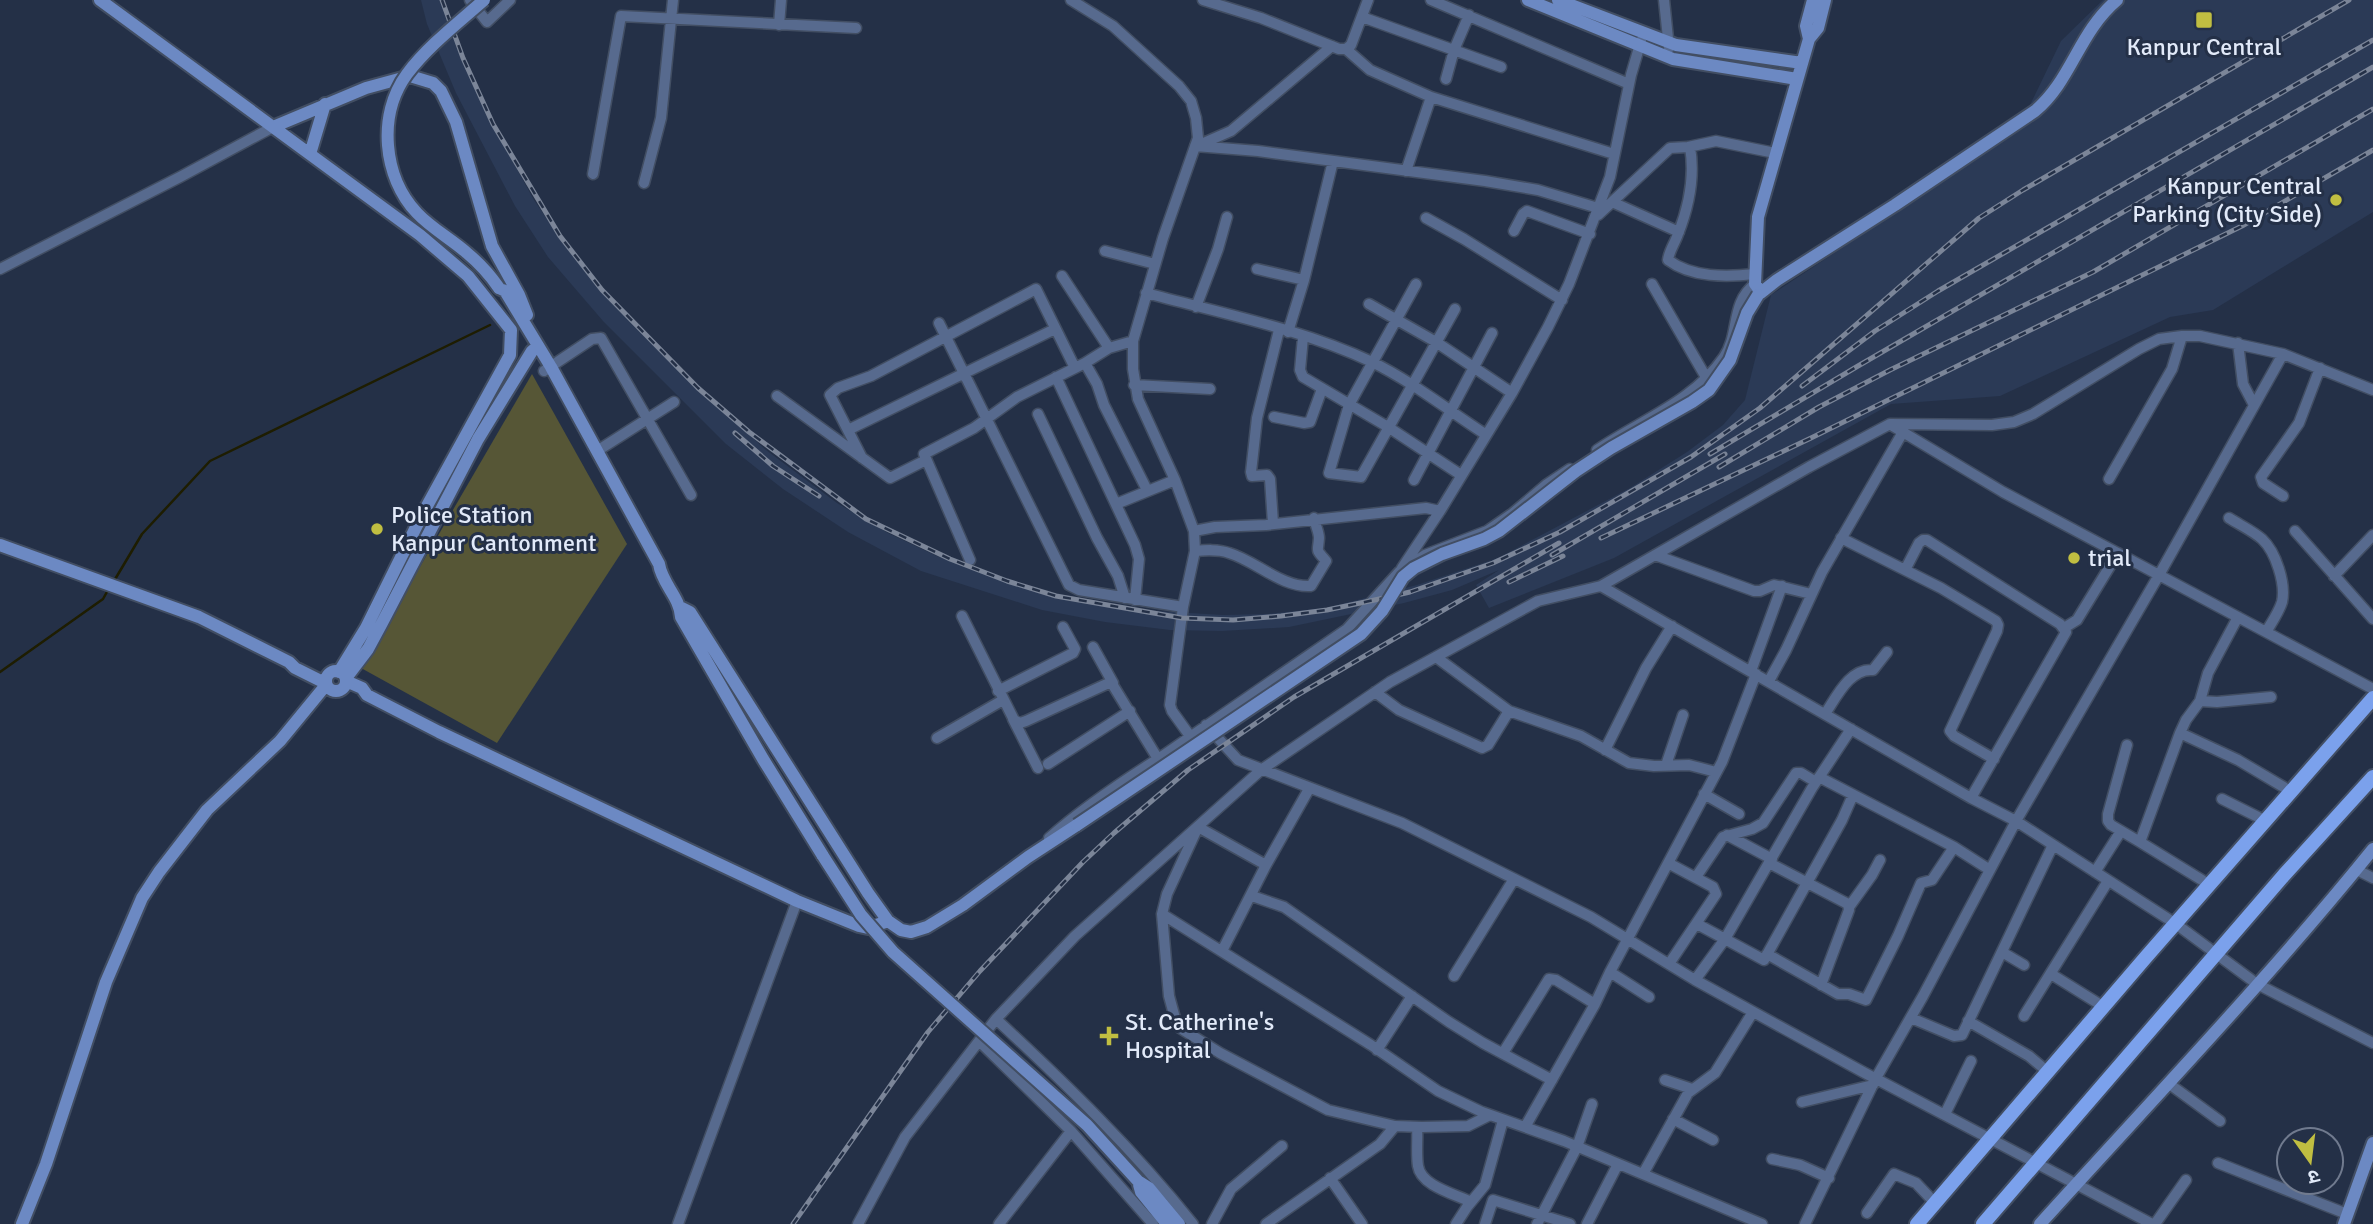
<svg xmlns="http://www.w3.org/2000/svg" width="2373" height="1224" viewBox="0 0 2373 1224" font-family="Signika,'Noto Sans Devanagari',sans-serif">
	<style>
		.built { fill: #2b3a56 }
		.green { fill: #565636 }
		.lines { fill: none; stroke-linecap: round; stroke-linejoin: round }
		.stream { stroke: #1e1d01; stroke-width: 2.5 }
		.street-casing { stroke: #424e63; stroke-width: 13 }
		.secondary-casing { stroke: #424e63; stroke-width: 16 }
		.primary-casing { stroke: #424e63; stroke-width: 18 }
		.street { stroke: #576a8e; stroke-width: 10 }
		.secondary { stroke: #6c89c3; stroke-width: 12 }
		.primary { stroke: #7ba1ec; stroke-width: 14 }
		.rail-casing { stroke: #7b8598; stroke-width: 5 }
		.rail { stroke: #243047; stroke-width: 2.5; stroke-dasharray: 8; stroke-linecap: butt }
		.secondary-bridge-casing { stroke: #424e63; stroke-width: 16; stroke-linecap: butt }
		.secondary-bridge { stroke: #6c89c3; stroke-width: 12 }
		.poi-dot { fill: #c0be41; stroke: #243047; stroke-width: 2.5 }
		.labels { text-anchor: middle; stroke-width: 6; stroke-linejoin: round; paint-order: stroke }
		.poi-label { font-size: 24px; fill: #e2eaf9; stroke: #243047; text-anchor: start }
	</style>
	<rect width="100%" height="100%" fill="#243047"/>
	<!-- built -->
	<path class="built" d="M421,0h20l28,74 26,55 39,71 37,54 27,33 58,61 110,102 71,53 51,30 49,23 97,35 44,10 62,9 83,5 45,-1 58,-6 91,-23 81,-27 132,-70 57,-36 36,-27 22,-25 26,-105 246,-163 44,-91 42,-41h270v212l-160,98 -43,7 -170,79 -109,8 -277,154 -125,50 -13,-23 23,-15 -47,20 -48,13 -115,24 -67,4 -52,-1 -65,-8 -63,-12 -121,-39 -73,-39 -65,-43 -57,-45 -123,-123 -55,-64 -33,-51 -59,-113 -29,-69z"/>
	<!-- green -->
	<path class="green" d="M532,374l95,170 -130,199 -136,-75z"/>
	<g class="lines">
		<!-- stream -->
		<path class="stream" d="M114,581l28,-47 68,-73 280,-136
			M0,672l103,-73 5,-9"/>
		<defs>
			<path id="street" d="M470,0l17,22 23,-22
				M1071,0l42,26 66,60 12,15 5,17 2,20 -35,100 -30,103v28l5,30 37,81 19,51 1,20 -12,56 -13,98 2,6 18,25
				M1203,0l58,18 78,31h7l5,-4 17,-45
				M1431,0l198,84
				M1664,0l5,48
				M1362,17l139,50
				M779,25l2,-25
				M1346,49l24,21 61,27 183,57
				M1446,79l8,-29 15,-35
				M1199,145l32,-14 101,-85
				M1195,146l63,5 227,30 53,9 60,18
				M1690,147c5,29 -1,59 -12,87 -3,9 -9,17 -10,26 24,18 59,17 87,14
				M1406,171l25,-74
				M593,174l28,-158 235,12
				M644,183l17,-65 12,-118
				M1612,202l67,30
				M1598,215l72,-67 18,-1 28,-6 59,12
				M1426,218l38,21 98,61
				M1514,231l9,-17 4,-3 63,23
				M1105,251l50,13
				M0,269l180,-92 93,-50
				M1257,269l47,11
				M1062,276l47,72
				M1416,284l-67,121 -20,68 32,4 94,-168
				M1652,284l55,95
				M1146,293c74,20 156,36 226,69 39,19 76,48 113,72
				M1369,304l67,38 76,51
				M1196,307l22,-58 9,-32
				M939,323l130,262 10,5 104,17
				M1288,332l16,-52 29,-119
				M1303,337l-3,33 3,7 85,50 73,48
				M2238,343l5,41 11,21
				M1085,363l12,21 7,21 43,85
				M544,371l48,-32 9,-1 90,157
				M1056,377l79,168 4,14 -4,41
				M1134,385l76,4
				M777,396l113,82 36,-18
				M1038,414l59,124 21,38 7,22
				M1274,417l30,6 6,-1 12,-33
				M1891,425l112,67 370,197
				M848,430l207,-101
				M1597,450c44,-30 96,-48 127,-93 16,-23 6,-54 31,-73
				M597,451l77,-49
				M862,458l-32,-63 8,-7 33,-12 165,-87 39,79
				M2109,479l63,-110 10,-33
				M1414,480l78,-147
				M2283,496l-20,-13 -2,-6 38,-54 21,-55
				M1116,504l59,-24
				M2229,518c11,7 24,13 33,21 14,13 24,45 20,63 -3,10 -10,20 -16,30
				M1273,523l-3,-44 -3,-4 -15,1 -1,-4 6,-54 22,-88
				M1194,531l21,-4 51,-2 160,-17 14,3
				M2295,531l78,88
				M1841,538l100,50 55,33 2,4 -1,6 -47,100 4,5 40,23
				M1195,551c11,-1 23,-2 34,2 27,8 53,35 82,33l15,-25c-11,-13 -8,-8 -7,-23 0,-6 -4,-14 -5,-20
				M1655,555l99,36h6l14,-6 37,9
				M970,560l-46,-106 50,-26 43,-31 68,-34 24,-15 24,-7
				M1402,568l38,-57 72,-118 36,-66 21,-43 41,-107 21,-102 10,-34
				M1905,570l14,-27 4,-3h4l133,84 6,8 -95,166
				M2334,576l39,-41
				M1601,586l370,212 45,23 160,103 81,60 116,59
				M962,616l52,104 6,3 6,-2 85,-39 47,77
				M2064,628l13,-8 41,-67
				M1093,647l20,36
				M1436,657l73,54 72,25 48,27 25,3 35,-1 27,7
				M1751,671l31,-85
				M1769,681l17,-31 36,-78 81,-140
				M998,691l75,-38 2,-4 -12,-22
				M1375,692l24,18 83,38 6,-3 21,-34
				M2200,701l17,1 54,-5
				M1825,714c12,-18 25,-46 48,-44l14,-18
				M1013,719l25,49
				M1206,725l32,35 164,63 189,94 104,63 168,92 289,152
				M2180,733l6,-13 14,-19 8,-28 30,-56
				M937,738l66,-38
				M2127,745l-19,69v7l3,4 29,17
				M1605,750l41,-82 26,-42
				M1048,764l82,-53
				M1666,765l17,-50
				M1819,777l135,70 36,23
				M1704,794l35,20
				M2222,799l44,22
				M1727,835l45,24
				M1049,838c34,-30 71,-55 109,-79l189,-130 52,-57 26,-17 62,-24 26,-18 33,-28 24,-16
				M1668,863l45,24 3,7 -47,70
				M1769,863l79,41 1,6 -28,75
				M1266,865l-68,-38 -31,67 -5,20 209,131 67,46 44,21 82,29 198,83
				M2357,870l16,8
				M2095,872l26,-41
				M1696,877l27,-40 29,-8 11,-6 33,-50h5l15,9
				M2210,885l-70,-43 40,-109 58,27 54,32
				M1252,896l32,11 165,115 34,21 69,37
				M1849,907l23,-32 8,-15
				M1162,914l7,82 6,22 5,10 40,25 108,57 25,6 42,10 27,1 46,-1 22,-11
				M1697,924l67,36 78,-140 11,-25
				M1222,951l44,-86 43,-76
				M2002,952l22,13
				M1767,954l71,40h11l17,6 32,-64 23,-53 11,-3 22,-33
				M1610,972l39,25
				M2051,974l53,33
				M1454,976l60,-97
				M1695,980l30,-41 87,-151 39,-59
				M2024,1016l84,-135
				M1911,1018l43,18 8,-1 91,-190
				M996,1019c70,65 137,130 197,205
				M1968,1021l61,35 19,16
				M979,1041l92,90 82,93
				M1377,1050l35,-54
				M1503,1053l46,-74 7,1 39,24
				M1665,1080l27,9
				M2168,1083l52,38
				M1802,1102l71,-17
				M1945,1114l26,-53
				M1673,1119l40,21
				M1417,1127c1,12 -1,26 1,39 3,20 37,28 53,36
				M1525,1127l70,-123 15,-32 112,-210 34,-88
				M1772,1159l28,6 29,13
				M2218,1163l129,51
				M1643,1174l45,-81 27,-20 38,-61
				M1330,1178l32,46
				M1867,1213l27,-39 22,9 19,20
				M678,1224l119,-323
				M858,1224l47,-87 91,-118 79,-83 186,-166 129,-88 148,-81 63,-15 208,-119 81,-43 102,1 22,-3 19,-8 106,-65 20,-10 23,-3h18l83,18 90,36
				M999,1224l72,-93
				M1212,1224l19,-35 51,-43
				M1266,1224l114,-80 15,-18
				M1456,1224l11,-17 18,-22 18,-65
				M1485,1224l8,-24 77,24
				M1537,1224l40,-77 15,-43
				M1587,1224l31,-60
				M1805,1224l71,-146 47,-82 93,-175 143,-246 124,-221
				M2155,1224l31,-44"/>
			<path id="secondary" d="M100,0l320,235 48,41 43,54 -1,25 -88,160 -56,113 -27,44
				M1528,0l145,59 124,20
				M1558,0l118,45 126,18
				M1809,39l-3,-13 7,-26
				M273,127l93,-39 44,-12 23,7 8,8 15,31 36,124 27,49 8,20
				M310,154l15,-50
				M499,288l6,3 46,76 108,197c3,20 21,33 22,53l82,142 60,97
				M1761,292l-6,-8 3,-67 51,-178 9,-11 7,-28
				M1758,295l19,-15 118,-75 140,-94c37,-31 43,-78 82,-111
				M0,545l199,72 90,45 6,6 30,15
				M680,607l10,5 178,281 20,28 13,9 10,2 16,-5 36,-22 65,-48 49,-32
				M326 681a10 10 0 1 1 20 0a10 10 0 1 1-20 0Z
				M346,678l22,-29 14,-26 96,-184 54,-88 6,-5
				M346,681l16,7 5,7 72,37 358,169 62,25 9,2 20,-7
				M1138,1181l11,7 30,36
				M1138,1181l3,11 26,32
				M22,1224l24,-60 60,-182 36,-84 17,-26 48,-62 73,-69 46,-56
				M2040,1224c112,-124 228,-245 333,-375
				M2344,1224l29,-81"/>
			<path id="primary" d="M1917,1224l229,-267 227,-259
				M1983,1224l301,-349 89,-98"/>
		</defs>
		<!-- street casing -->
		<use href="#street" class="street-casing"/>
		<!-- secondary casing -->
		<use href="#secondary" class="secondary-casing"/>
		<!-- primary casing -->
		<use href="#primary" class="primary-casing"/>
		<!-- street -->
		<use href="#street" class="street"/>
		<!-- secondary -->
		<use href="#secondary" class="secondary"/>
		<!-- primary -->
		<use href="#primary" class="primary"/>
		<defs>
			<path id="rail" d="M442,0l21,58 30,66 67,112 42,54 96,98 51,44 117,87 84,40 57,22 49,15 126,22 51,2 48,-4 46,-6 57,-12 26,-6 83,-29 67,-31 131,-75 69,-49 219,-190 44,-28 326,-190
				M1802,386l73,-55 63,-40 435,-251
				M735,433l38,33 46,30
				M1710,454l148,-88 515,-299
				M1719,467l100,-60 71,-37 203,-98 280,-163
				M1601,538l210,-100 431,-212 131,-76
				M1552,555l173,-101
				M1509,582l54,-26
				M793,1224l135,-192 52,-61 103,-109 31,-29 74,-63 106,-73 265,-154"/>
		</defs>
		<!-- rail casing -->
		<use href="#rail" class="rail-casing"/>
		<!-- rail -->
		<use href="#rail" class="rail"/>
		<defs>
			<path id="secondary-bridge" d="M484,0c-26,23 -56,46 -77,74 -30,41 -24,103 10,139 14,15 34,26 50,40 12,10 23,22 32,35
				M1077,825l284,-191 21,-23 21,-34 11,-9 28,-14 42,-15 15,-8 77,-60 35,-23 81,-46 17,-12 21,-30 17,-47 11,-18
				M823,856l38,59 32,37 194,173 51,56"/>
		</defs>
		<!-- secondary-bridge casing -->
		<use href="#secondary-bridge" class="secondary-bridge-casing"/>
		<!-- secondary-bridge -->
		<use href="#secondary-bridge" class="secondary-bridge"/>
	</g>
	<!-- markers -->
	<g class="poi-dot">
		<rect x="2195" y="11" width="18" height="18" rx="3.5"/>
		<circle cx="2336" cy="200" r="7"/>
		<circle cx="377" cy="529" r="7"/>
		<circle cx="2074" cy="558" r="7"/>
		<path d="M1105.5 1025.5h7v7h7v7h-7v7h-7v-7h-7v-7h7z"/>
	</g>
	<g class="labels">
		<!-- poi labels -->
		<g class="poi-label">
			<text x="2204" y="55" text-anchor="middle">Kanpur Central</text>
			<text x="2322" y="194" text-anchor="end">Kanpur Central<tspan x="2322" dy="28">Parking (City Side)</tspan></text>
			<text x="391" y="523">Police Station<tspan x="391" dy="28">Kanpur Cantonment</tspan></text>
			<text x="2088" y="566">trial</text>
			<text x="1125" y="1030">St. Catherine's<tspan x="1125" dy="28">Hospital</tspan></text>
		</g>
	</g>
	<!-- north arrow -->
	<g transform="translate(2310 1161) rotate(166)"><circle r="33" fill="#243047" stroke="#707a8e" stroke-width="2"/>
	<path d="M0-5L12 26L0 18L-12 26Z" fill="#c0be41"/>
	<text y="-10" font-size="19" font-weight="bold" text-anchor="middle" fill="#e2eaf9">उ</text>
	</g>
</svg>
